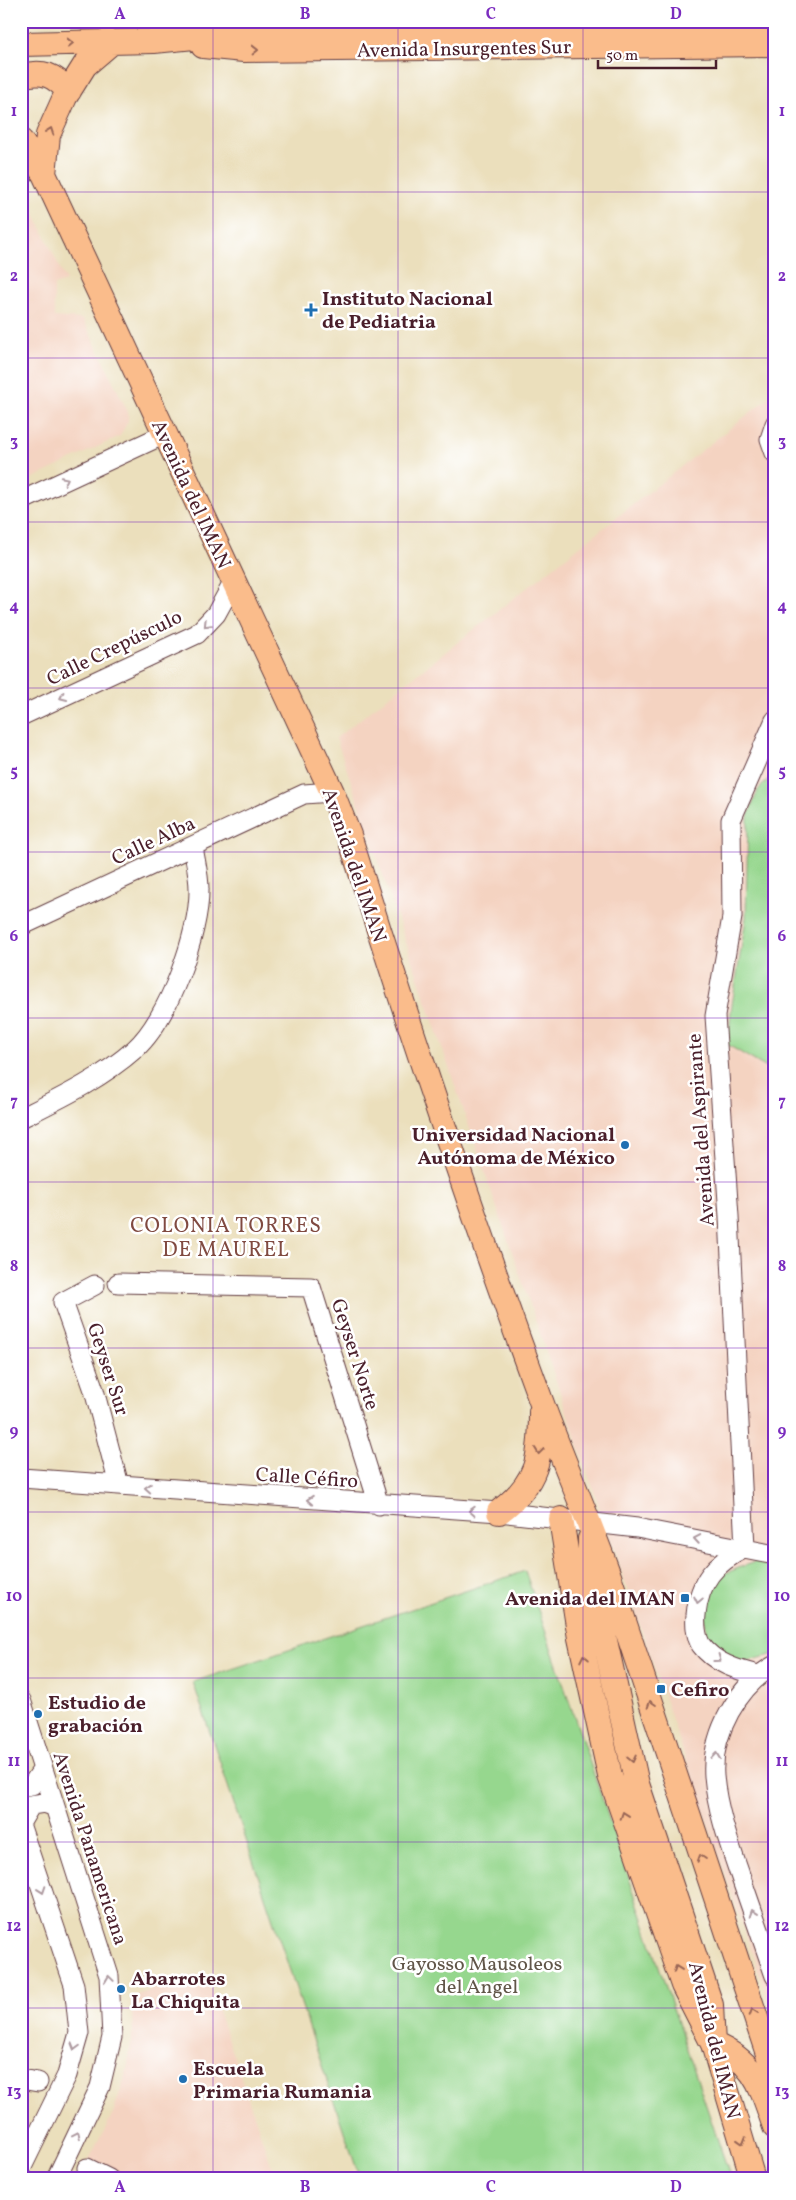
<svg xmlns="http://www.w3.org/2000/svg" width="796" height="2200" viewBox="0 0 796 2200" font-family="Vollkorn,serif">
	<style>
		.built { fill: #f4d3c1 }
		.green { fill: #96d78e; stroke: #707b5c }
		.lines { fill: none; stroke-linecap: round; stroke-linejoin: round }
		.minor-casing { stroke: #623c41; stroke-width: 21 }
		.major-casing { stroke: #623c41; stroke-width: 26 }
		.minor { stroke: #fff; stroke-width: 19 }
		.major { stroke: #fabc8b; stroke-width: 24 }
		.oneway { stroke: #996656 }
		.oneway2 { stroke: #ae9aa0 }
		.grid { fill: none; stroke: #7b2cbf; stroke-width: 1; stroke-opacity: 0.55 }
		.poi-dot { fill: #1f6fb2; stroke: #fff; stroke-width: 2 }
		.labels { text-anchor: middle; stroke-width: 5; stroke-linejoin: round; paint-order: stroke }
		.street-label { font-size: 20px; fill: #4a1f2b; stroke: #fff }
		.poi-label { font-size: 20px; font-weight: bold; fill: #4a1f2b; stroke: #fff; text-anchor: start }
		.park-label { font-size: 20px; fill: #615649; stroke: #fff }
		.neighbourhood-label { font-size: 21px; letter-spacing: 1px; fill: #804a41; stroke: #fff }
		.neatline { fill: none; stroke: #7b2cbf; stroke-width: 2 }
		.grid-label { font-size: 16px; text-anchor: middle; font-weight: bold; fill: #7b2cbf }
	</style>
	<rect width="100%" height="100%" fill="#fff"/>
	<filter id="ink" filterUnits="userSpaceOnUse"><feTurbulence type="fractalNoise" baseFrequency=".02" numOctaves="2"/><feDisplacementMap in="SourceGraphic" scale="10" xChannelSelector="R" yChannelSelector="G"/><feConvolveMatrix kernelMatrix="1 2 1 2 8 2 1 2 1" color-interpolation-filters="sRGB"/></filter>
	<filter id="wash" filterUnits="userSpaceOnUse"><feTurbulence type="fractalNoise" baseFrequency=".0096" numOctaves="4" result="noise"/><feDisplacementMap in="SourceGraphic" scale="20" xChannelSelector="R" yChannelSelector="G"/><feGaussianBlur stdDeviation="1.12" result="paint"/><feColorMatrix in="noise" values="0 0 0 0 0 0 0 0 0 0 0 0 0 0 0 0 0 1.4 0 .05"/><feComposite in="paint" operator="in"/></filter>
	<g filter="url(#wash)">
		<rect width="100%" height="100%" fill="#ebdfbc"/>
		<!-- built -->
		<path class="built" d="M21,184l45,97 -12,4v32l29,2 45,93v9l-8,15 -99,48z
			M775,393v1627l-439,-1282z
			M205,1973l71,206h-153l-35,-18 25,-47 14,-44 6,-40 -2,-33z"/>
		<!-- green -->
		<path class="green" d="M775,772v301l-47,-28 3,-34 15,-93 2,-102 10,-26z
			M762,1559l13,3v92l-38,10 -19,-14 -12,-16 -2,-30 5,-18 14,-12z
			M525,1571l206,608h-371l-167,-497z"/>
	</g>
	<g filter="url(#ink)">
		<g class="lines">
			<defs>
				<path id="minor" d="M775,424l-5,15 5,14
					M21,501l144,-67
					M21,716l176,-82 19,-20 17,-31
					M21,926l283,-132 28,-2
					M21,1118c40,-20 80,-39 114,-69 33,-29 65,-117 64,-160 0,-14 -4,-29 -6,-42
					M118,1283l193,4 68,218
					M95,1285l-32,17 31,88 25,95
					M21,1478l478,34 138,16 138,27
					M745,1548l-16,-332 -14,-200 17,-99 -1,-97 44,-100
					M745,1548c-30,15 -46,33 -49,67 -1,9 0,22 5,30 13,18 36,25 57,30
					M775,1665c-37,20 -64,69 -61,111 3,34 15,67 26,99 12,34 23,67 35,101
					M21,1700l88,276 3,61 -12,50 -44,92
					M21,1787l11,-2 10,-15
					M21,1822l10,-17 13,-2 9,3
					M21,1827l53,158 5,48 -12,42 -46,94
					M21,2079l17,3
					M87,2168l22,11"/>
				<path id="major" d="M21,44l133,-3 90,-9 531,-7
					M203,46l41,4 531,-6
					M21,76c23,-6 32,-1 48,15
					M21,141l23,33 288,618 17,43c59,190 123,379 192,566 21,58 46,114 67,172l167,502
					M44,174l4,-39 17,-38 20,-32 27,-23
					M499,1512c39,-29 42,-54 42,-100
					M561,1519l19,119 30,138 73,209 30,59c43,18 48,43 62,83
					M590,1539v34l47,211 74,221 2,39 40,135"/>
			</defs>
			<!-- minor casing -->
			<use href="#minor" class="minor-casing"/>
			<!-- major casing -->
			<use href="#major" class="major-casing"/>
			<!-- minor -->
			<use href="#minor" class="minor"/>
			<!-- major -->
			<use href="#major" class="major"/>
		</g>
		<!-- one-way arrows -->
		<defs><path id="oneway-chevron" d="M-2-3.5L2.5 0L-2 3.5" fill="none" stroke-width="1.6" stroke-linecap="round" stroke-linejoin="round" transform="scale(1.25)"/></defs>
		<g class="oneway">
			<use href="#oneway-chevron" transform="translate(70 43) rotate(-1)"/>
			<use href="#oneway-chevron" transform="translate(255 50) rotate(-1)"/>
			<use href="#oneway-chevron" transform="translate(50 131) rotate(-70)"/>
			<use href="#oneway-chevron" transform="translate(539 1451) rotate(97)"/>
			<use href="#oneway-chevron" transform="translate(584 1658) rotate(-102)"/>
			<use href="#oneway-chevron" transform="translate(651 1704) rotate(-108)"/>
			<use href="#oneway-chevron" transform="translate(632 1759) rotate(77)"/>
			<use href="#oneway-chevron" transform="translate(624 1815) rotate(-109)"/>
			<use href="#oneway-chevron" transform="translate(701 1858) rotate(-108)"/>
			<use href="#oneway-chevron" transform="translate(677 1969) rotate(-109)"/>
			<use href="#oneway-chevron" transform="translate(753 2012) rotate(-109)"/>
			<use href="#oneway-chevron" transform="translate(742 2141) rotate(73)"/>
		</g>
		<g class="oneway2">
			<use href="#oneway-chevron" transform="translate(65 480) rotate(-26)"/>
			<use href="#oneway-chevron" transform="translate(207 624) rotate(134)"/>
			<use href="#oneway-chevron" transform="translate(63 697) rotate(155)"/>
			<use href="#oneway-chevron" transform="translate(148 1488) rotate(-176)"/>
			<use href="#oneway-chevron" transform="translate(310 1500) rotate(-176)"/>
			<use href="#oneway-chevron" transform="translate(472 1511) rotate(-177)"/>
			<use href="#oneway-chevron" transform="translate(697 1539) rotate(-170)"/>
			<use href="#oneway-chevron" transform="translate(698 1600) rotate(102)"/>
			<use href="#oneway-chevron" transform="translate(718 1659) rotate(36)"/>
			<use href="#oneway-chevron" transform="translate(716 1756) rotate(-84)"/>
			<use href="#oneway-chevron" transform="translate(42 1890) rotate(71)"/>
			<use href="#oneway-chevron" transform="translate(753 1913) rotate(-109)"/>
			<use href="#oneway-chevron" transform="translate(109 1979) rotate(-98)"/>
			<use href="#oneway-chevron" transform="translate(75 2047) rotate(106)"/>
			<use href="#oneway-chevron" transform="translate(77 2135) rotate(-65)"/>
		</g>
	</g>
	<!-- grid -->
	<path class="grid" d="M213,21v2158M398,21v2158M583,21v2158M21,192h754M21,358h754M21,522h754M21,688h754M21,852h754M21,1018h754M21,1182h754M21,1348h754M21,1512h754M21,1678h754M21,1842h754M21,2008h754"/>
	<!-- markers -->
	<g class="poi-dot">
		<path d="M308.5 302.5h5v5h5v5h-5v5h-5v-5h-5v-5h5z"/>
		<circle cx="625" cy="1145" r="5"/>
		<rect x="680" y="1593" width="10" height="10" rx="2.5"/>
		<rect x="656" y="1684" width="10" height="10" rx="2.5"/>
		<circle cx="38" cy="1714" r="5"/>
		<circle cx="121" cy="1989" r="5"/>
		<circle cx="183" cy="2079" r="5"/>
	</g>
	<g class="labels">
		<!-- street labels -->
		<g class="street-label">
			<text transform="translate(464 48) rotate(-1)" y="7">Avenida Insurgentes Sur</text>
			<text transform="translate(192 494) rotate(65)" y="7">Avenida del IMAN</text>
			<text transform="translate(114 647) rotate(-26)" y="7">Calle Crepúsculo</text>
			<text transform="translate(153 840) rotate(-25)" y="7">Calle Alba</text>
			<text transform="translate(355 865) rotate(71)" y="7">Avenida del IMAN</text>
			<text transform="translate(700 1130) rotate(-94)" y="7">Avenida del Aspirante</text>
			<text transform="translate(356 1354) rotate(72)" y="7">Geyser Norte</text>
			<text transform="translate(109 1369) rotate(72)" y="7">Geyser Sur</text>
			<text transform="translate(307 1477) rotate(4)" y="7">Calle Céfiro</text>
			<text transform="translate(91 1848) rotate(72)" y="7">Avenida Panamericana</text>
			<text transform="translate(715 2040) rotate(76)" y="7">Avenida del IMAN</text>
		</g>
		<!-- poi labels -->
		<g class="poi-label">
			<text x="322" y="305">Instituto Nacional<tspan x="322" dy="23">de Pediatria</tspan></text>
			<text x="615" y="1141" text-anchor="end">Universidad Nacional<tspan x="615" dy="23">Autónoma de México</tspan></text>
			<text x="675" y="1605" text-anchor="end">Avenida del IMAN</text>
			<text x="671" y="1696">Cefiro</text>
			<text x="48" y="1709">Estudio de<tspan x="48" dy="23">grabación</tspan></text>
			<text x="131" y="1985">Abarrotes<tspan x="131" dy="23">La Chiquita</tspan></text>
			<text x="193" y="2075">Escuela<tspan x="193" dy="23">Primaria Rumania</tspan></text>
		</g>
		<!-- park labels -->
		<g class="park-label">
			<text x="477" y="1970">Gayosso Mausoleos<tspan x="477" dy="23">del Angel</tspan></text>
		</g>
		<!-- neighbourhood labels -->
		<g class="neighbourhood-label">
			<text x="226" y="1232">COLONIA TORRES<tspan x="226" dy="24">DE MAUREL</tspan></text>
		</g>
	</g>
	<!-- margin -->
	<rect width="796" height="2200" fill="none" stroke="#fff" stroke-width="55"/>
	<!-- scale -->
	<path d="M598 60v8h118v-8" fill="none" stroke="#4a1f2b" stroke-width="2.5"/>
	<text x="606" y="60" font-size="15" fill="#4a1f2b" stroke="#ffffff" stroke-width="4" paint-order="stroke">50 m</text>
	<rect x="28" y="28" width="740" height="2144" class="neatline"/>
	<g class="grid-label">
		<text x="120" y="19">A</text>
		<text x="305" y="19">B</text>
		<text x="491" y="19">C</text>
		<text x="676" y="19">D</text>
		<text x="14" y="116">1</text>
		<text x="782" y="116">1</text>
		<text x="14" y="281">2</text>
		<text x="782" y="281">2</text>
		<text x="14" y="446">3</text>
		<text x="782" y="446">3</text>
		<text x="14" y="611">4</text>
		<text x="782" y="611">4</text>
		<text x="14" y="776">5</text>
		<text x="782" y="776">5</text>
		<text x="14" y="941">6</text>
		<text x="782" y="941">6</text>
		<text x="14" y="1106">7</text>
		<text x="782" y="1106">7</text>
		<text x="14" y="1271">8</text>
		<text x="782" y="1271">8</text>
		<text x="14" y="1436">9</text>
		<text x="782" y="1436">9</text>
		<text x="14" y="1601">10</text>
		<text x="782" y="1601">10</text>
		<text x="14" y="1766">11</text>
		<text x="782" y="1766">11</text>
		<text x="14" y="1931">12</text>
		<text x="782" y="1931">12</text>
		<text x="14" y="2096">13</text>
		<text x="782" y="2096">13</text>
		<text x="120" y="2192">A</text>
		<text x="305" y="2192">B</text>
		<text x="491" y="2192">C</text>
		<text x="676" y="2192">D</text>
	</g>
</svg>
